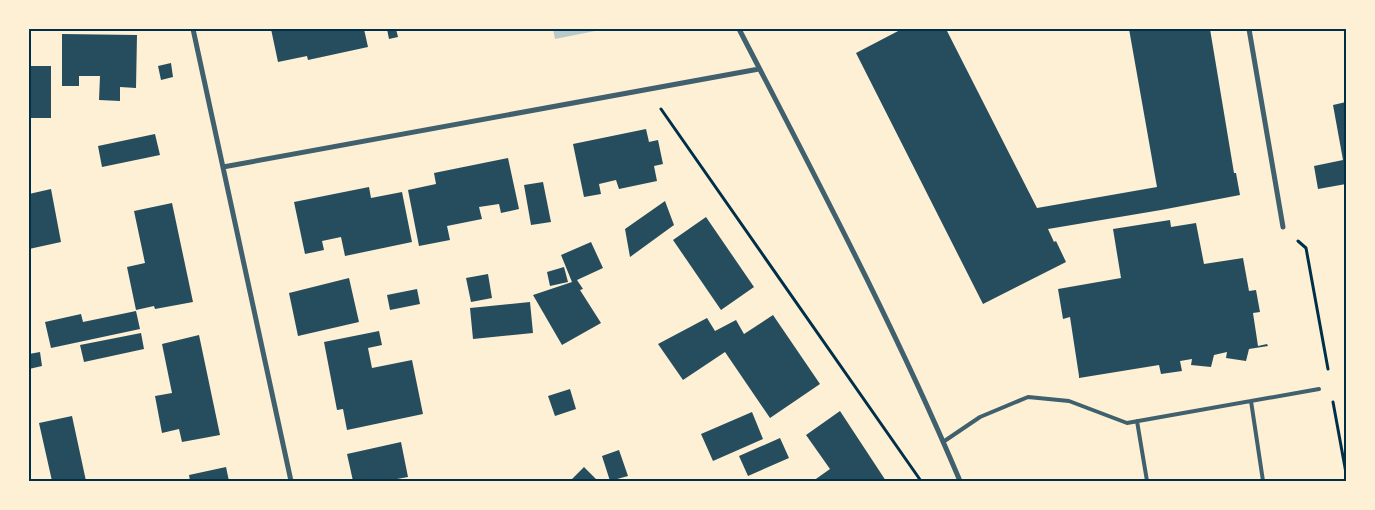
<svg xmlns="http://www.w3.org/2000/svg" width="1375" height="510" viewBox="0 0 1375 510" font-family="'Asap Condensed',sans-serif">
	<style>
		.green { fill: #b9caca }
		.building { fill: #264d5e }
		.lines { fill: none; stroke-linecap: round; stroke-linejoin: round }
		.path { stroke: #003049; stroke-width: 3 }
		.service { stroke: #3f606c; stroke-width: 4 }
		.minor { stroke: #3f606c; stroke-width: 5 }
		.neatline { fill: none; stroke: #003049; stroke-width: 2 }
	</style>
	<rect width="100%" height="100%" fill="#fdf0d5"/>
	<!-- green -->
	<path class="green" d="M553,29h52l-50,10z"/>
	<!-- building -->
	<path class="building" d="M271,29h93l4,18 -60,13 -1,-4 -29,6z
		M387,29h9l2,8 -9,2z
		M902,29h44l91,179 120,-21 -28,-158h81l24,144h2l4,22 -79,15 -113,19 6,13 2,-1 10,21 -83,42 -127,-251z
		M62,34l75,1 -1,53 -16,-1v14l-21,-1 1,-24h-21v10h-17z
		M171,63l2,14 -12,3 -3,-14z
		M29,66h22v52h-22z
		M1346,102v82l-28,5 -4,-23 29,-6 -10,-55z
		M646,129l3,13 9,-2 5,24 -9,2 3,15 -38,8 -3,-9 -17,4 2,10 -17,3 -11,-53z
		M155,134l5,21 -58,12 -4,-21z
		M508,158l11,51 -18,4 -2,-9 -20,3 3,12 -35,7 3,14 -31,6 -11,-56 28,-6 -2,-11z
		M543,182l8,40 -20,3 -7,-40z
		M369,187l2,11 31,-6 10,50 -67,14 -4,-19 -19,4 2,9 -19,4 -11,-52z
		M51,189l10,53 -32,7v-55z
		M665,201l9,24 -44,32 -5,-28z
		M172,203l21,99 -38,7 -1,-3 -18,4 -9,-43 18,-4 -11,-52z
		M706,217l48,70 -33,23 -48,-70z
		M1170,220l1,7 25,-4 8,41 39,-6 6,33 7,-1 4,22 -7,1 5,33 9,-2 1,2 -19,3 -3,12 -20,-3 1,-6 -13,3 -3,12 -20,-2 1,-6 -12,2 2,10 -21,3 -2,-9 -80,13v-2l-9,-59 -7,2 -5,-30 63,-11 -8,-49z
		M591,242l12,26 -26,12 6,9 -3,1 21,33 -39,22 -29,-50 39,-13 -11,-27z
		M564,267l4,15 -18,4 -3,-14z
		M488,274l4,24 -21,4 -5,-24z
		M349,278l10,44 -61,14 -9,-43z
		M417,289l3,15 -30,6 -3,-15z
		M530,302l3,31 -60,6 -3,-31z
		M136,311l4,18 -89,19 -6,-26 36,-8 2,8z
		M773,315l47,69 -50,34 -45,-66 -42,28 -25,-36 49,-26 8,13 21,-11 8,14z
		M379,331l3,14 -14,3 4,20 40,-8 11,54 -76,16 -4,-21 -6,1 -13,-68z
		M141,333l3,16 -60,13 -4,-17z
		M199,335l21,100 -38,7 -3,-13 -17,4 -7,-37 17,-3 -10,-49z
		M40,352l2,14 -13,3v-15z
		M570,389l6,20 -21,7 -7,-20z
		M840,411l46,70h-73l17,-12 -24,-34z
		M752,412l11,27 -50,22 -12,-27z
		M72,416l14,65h-34l-13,-58z
		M780,438l9,20 -41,18 -9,-20z
		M401,442l7,35 -11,2 1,2h-45l-6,-27z
		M619,450l9,26 -18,5 -8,-25z
		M226,467l3,14h-39l-1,-6z
		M584,467l14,14h-28z"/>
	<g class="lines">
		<!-- path -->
		<path class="path" d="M661,109l260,372
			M1298,241l8,7 22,121
			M1333,402l13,71"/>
		<!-- service -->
		<path class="service" d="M1251,401l12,80
			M1137,421l10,60
			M943,442l37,-25 48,-20 41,4 58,22 192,-34"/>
		<!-- minor -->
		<path class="minor" d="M193,29l98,452
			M739,29c77,149 156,298 221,452
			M1249,29l34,198
			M223,167l536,-98"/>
	</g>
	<!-- border -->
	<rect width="1375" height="510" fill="none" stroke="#fdf0d5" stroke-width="60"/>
	<rect x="30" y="30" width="1315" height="450" class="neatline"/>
</svg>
